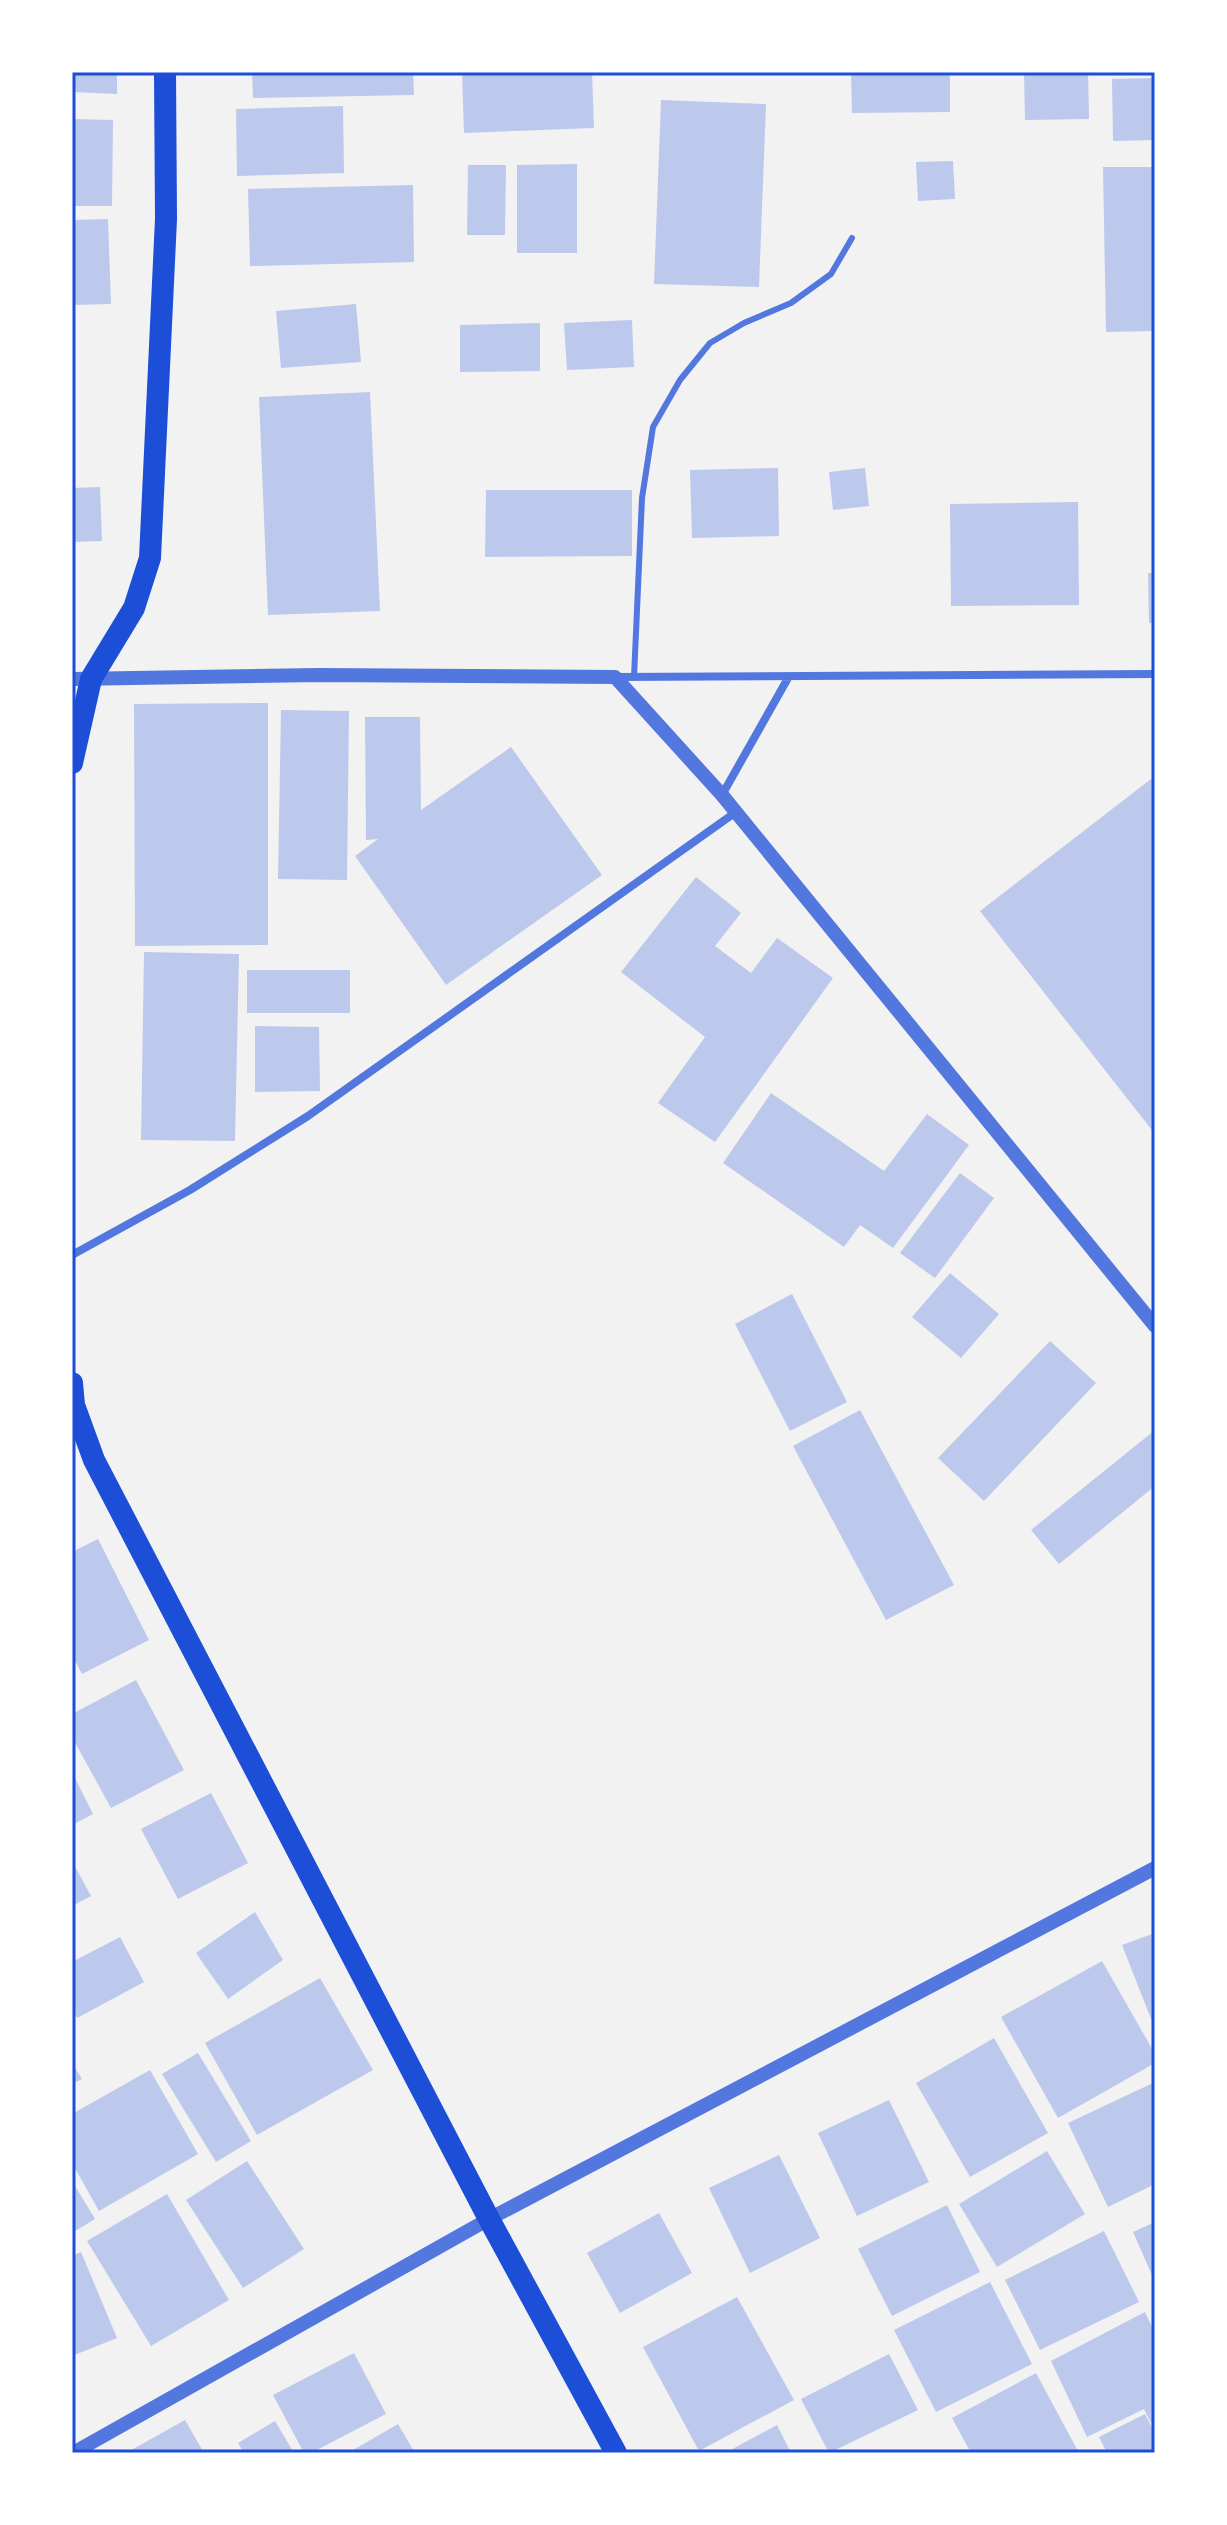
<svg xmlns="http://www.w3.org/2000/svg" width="1227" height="2525" viewBox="0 0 1227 2525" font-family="Inter,sans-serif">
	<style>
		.building { fill: #bdc9ec }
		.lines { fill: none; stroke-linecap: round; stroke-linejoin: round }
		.service { stroke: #5277de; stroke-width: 6 }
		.minor { stroke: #5277de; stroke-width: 8 }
		.tertiary { stroke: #5277de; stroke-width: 14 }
		.trunk { stroke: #1d4ed8; stroke-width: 22 }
		.neatline { fill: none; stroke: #1d4ed8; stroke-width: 3 }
	</style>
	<rect width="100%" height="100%" fill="#f2f2f2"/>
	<!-- building -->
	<path class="building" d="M72,72h45v22l-45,-2z
		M252,72h161l1,23 -161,3z
		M462,72h130l2,56 -130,5z
		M851,72h99v40l-98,1z
		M1024,72h64l1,47 -64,1z
		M1155,78v62l-42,1 -1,-62z
		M661,100l105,4 -7,183 -105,-3z
		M343,106l1,67 -107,3 -1,-67z
		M72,119l41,1 -1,86h-40z
		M953,161l2,38 -37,2 -2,-39z
		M577,164v89h-60v-88z
		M468,165h38l-1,70h-38z
		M1103,167h52v164l-49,1z
		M413,185l1,77 -164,4 -2,-77z
		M108,219l3,85 -39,1v-85z
		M356,304l5,58 -80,6 -5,-57z
		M632,320l2,47 -67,3 -3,-47z
		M540,323v48l-80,1v-47z
		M370,392l10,219 -112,4 -9,-218z
		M778,468l1,68 -87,2 -2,-68z
		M865,468l4,38 -36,4 -4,-38z
		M100,487l2,54 -30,1v-54z
		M486,490h146v66l-147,1z
		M1078,502l1,103 -128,1 -1,-102z
		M1148,573h7v50h-6z
		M268,703v242l-133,1 -1,-242z
		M281,710l68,1 -2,169 -69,-1z
		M365,717h55l1,93 90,-63 91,128 -156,110 -91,-129 23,-17 -12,1z
		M1151,779l4,4v351l-175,-223z
		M696,877l45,36 -26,33 36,27 26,-35 56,40 -118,164 -57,-39 47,-66 -84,-65z
		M144,952l95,2 -4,187 -94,-1z
		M247,970h103v43h-103z
		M255,1026l64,1 1,64 -65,1z
		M771,1093l113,78 43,-57 42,31 -76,103 -33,-23 -16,22 -121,-84z
		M960,1173l34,25 -59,80 -35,-25z
		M950,1273l49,41 -38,44 -49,-41z
		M792,1294l55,108 -57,29 -55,-107z
		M1050,1341l46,42 -112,118 -46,-43z
		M860,1410l94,175 -68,35 -93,-174z
		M1155,1430v56l-96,78 -28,-34z
		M98,1539l51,101 -67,34 -10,-19v-103z
		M136,1680l48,90 -73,38 -39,-71v-23z
		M72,1772l21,42 -21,11z
		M211,1793l37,70 -70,36 -37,-70z
		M72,1861l19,35 -19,10z
		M255,1912l28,48 -55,39 -32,-46z
		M1155,1933v96l-33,-84z
		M120,1937l24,45 -67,36 -5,-10v-46z
		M1102,1961l53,93v9l-97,55 -57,-101z
		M320,1978l53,92 -116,65 -52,-92z
		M994,2038l54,95 -78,44 -54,-94z
		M198,2053l53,88 -35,21 -54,-88z
		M72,2063l10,16 -10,5z
		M150,2070l48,84 -99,57 -27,-48v-49z
		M1155,2082v102l-47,23 -40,-84z
		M889,2100l40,82 -72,34 -39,-83z
		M1047,2151l38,63 -88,53 -38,-63z
		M779,2155l41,83 -70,35 -41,-85z
		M247,2161l57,88 -61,39 -57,-88z
		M72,2181l23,38 -23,14z
		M167,2194l62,106 -78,46 -64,-105z
		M947,2205l33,67 -88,44 -34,-67z
		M659,2213l33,60 -72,40 -33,-60z
		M1155,2222v60l-22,-50z
		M1104,2231l35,71 -99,48 -35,-70z
		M81,2252l36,86 -45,18v-100z
		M990,2282l42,82 -96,48 -42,-82z
		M737,2297l57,103 -95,51 -56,-104z
		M1145,2312l10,21v88l-4,2 -7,-14 -57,28 -36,-76z
		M354,2353l32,61 -75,39h-7l-31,-58z
		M889,2354l29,56 -89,43 -28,-54z
		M1036,2373l43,80h-108l-19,-35z
		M1145,2414l10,19v20h-48l-8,-16z
		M185,2420l19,33h-78z
		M275,2421l19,32h-50l-6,-10z
		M398,2424l17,29h-67z
		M777,2425l14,28h-66z"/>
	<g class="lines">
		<!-- service -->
		<path class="service" d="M634,677l8,-179 11,-71 27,-47 30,-37 34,-20 47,-20 40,-29 21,-36"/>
		<!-- minor -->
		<path class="minor" d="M616,677l539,-3
			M722,795l66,-117
			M72,1255l118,-65 118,-74 428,-304"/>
		<!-- tertiary -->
		<path class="tertiary" d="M72,679l247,-4 296,2 107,118 433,531
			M73,2453l416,-234 666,-351"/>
		<!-- trunk -->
		<path class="trunk" d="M72,763l19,-84 43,-71 16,-50 16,-339 -1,-147
			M72,1383l2,22 20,55 395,759 127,234"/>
	</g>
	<!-- border -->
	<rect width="1227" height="2525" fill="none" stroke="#ffffff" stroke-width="148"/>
	<rect x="74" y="74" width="1079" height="2377" class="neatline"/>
</svg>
